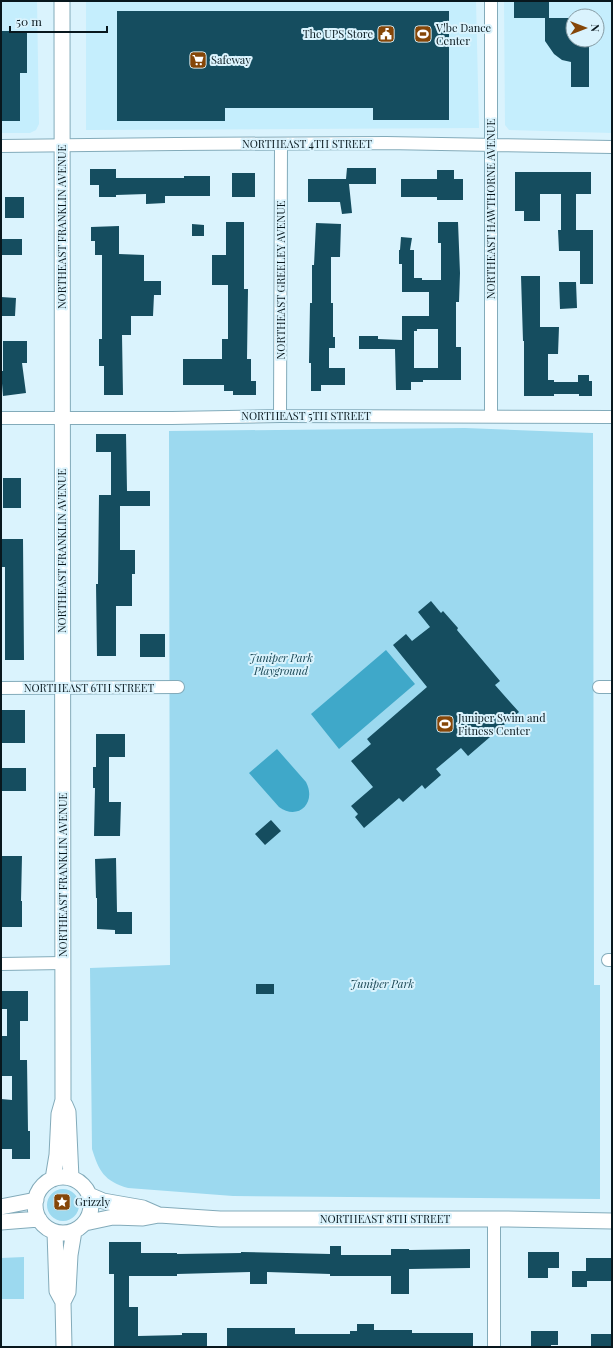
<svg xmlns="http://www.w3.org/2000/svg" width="613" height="1348" viewBox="0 0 613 1348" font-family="'Playfair Display',serif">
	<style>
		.built { fill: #c5eefd; fill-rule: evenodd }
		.green { fill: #9cd9ef }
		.water { fill: #3fa8c9 }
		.building { fill: #154d5f; fill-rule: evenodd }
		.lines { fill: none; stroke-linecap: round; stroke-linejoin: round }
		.minor-casing { stroke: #83abba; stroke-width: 14 }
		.tertiary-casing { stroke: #83abba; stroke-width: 17 }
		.minor { stroke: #fff; stroke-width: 12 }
		.tertiary { stroke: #fff; stroke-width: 15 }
		.labels { text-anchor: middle; stroke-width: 4; stroke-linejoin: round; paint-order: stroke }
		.poi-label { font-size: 11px; fill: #08171d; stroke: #daf3fd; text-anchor: start }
		.street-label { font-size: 11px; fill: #08171d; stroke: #daf3fd }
		.park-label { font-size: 11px; font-style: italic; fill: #194654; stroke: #daf3fd }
	</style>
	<rect width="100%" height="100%" fill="#daf3fd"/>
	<!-- built -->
	<path class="built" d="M1,1h36l2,123 -3,6 -6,3h-29z
		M86,1h390l3,127 -393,2z
		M504,1h108v132l-103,-3 -4,-5zM573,16h24v24h-24z"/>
	<!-- green -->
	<path class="green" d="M465,428l128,5 1,552h6v214l-367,-3 -105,-8c-24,-7 -29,-17 -36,-39l-2,-181 80,-3 -1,-534z
		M47 1205a16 16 0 1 1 32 0a16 16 0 1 1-32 0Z
		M24,1257v42h-23v-41z"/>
	<!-- water -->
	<path class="water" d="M386,650l29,34 -76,65 -28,-35z
		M277,749l29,33c11,21 -8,39 -27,25l-30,-34z"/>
	<!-- building -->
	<path class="building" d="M514,1h35v17h24v22h16v47h-18v-25l-9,-2 -8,-6 -9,-13v-23h-31z
		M117,11h332v109h-76v-12h-148v13h-108z
		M1,31h26v42h-7v48h-18z
		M347,168h29v16h-27l3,29 -10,1 -2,-12h-32v-23h38z
		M90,169h26v9h68v-2h26v20h-45v7l-19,1v-10l-30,1v2h-17v-12h-9z
		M437,170h17v9h9v21h-26v-3h-36v-18h36z
		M515,172h76v22h-15v36h17v54h-13v-33h-21l-1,-21h3v-36h-21v27h-16v-10h-9z
		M232,173h23v24h-23z
		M5,197h19v21h-19z
		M226,222h18v67h4l-1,70h4v22h5v14h-23v-4h-9v-6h-41v-26h39v-20h6v-54h-16v-30h14z
		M438,222h20l2,51 -1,29h-3v45h5v33h-38v2h-12v8h-15l-1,-41h-36v-13h19v3l24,1v-24h27v-24h-27v-28h-3v-14h1l1,-13 11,1 -2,12h4v28h8v2h19v-37h-3zM417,329h21v39h-24v-37h3z
		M316,223l25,1 -1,33h-9v46h2v34h2v11h-6v20h16v17h-24v6h-10v-28h-2l1,-60h2v-38h2z
		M192,224l12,1v11h-12z
		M119,226v28l25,1v26h17v14h-7l-1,21h-22v19h-9l1,60h-19v-29h-5v-27h3v-84h-7v-14h-4v-14z
		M1,239h21v16h-21z
		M521,276h19v51h19l-1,27h-10v26h6v2h24v-7h11v6h3v15h-13v-2h-25v2h-30v-55h-1z
		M559,282h17l1,26 -17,1z
		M1,297l15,1 -1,18h-14z
		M3,341h24v22h-5l4,30 -23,3 -2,-25h2z
		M96,434h30l1,57h23v15h-30v44h15v24h-3v32h-16v50h-19l-1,-72h2l1,-89h12v-43h-15z
		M3,478h18v30h-18z
		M2,539h21l1,121h-19v-93h-3z
		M431,601l10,12 2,-2 15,17 -1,2 43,51 -5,4 24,27 -51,44 -7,-8 -25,21 5,6 -16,14 -3,-4 -19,17 -4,-4 -35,30 -9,-11 3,-3 -7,-8 22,-19 -22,-26 20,-17 -4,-5 60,-52 -34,-42 13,-11 6,7 18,-14 -12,-15z
		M140,634h25v23h-25z
		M1,710h24v33h-24z
		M96,734h29v23h-16v45h12l-1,34h-26l1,-48h-2v-21h3z
		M1,768h25v23h-25z
		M271,820l10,11 -16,14 -10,-11z
		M1,856h21l-1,45h1v26h-21z
		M116,858l1,54h15v22h-17v-4l-18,-1v-31h-1l-1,-39z
		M256,984h18v10h-18z
		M1,991h27v30h-8v39h7l1,71h2v28h-18v-10h-11v-50l11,1v-24h-10v-40h5v-27h-6z
		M109,1242h32v11h36v1l64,-1v-1l89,2v-8h11v9h50v-6h18v1l61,-1v19l-61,1v25h-18v-18h-61v-2l-63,-2v12h-17v-12l-73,2v2h-48v31h9v29l44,-1v-2h25v14h-93v-73h-5z
		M528,1252h31v16h-11v10h-20z
		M586,1258h26v23h-25v6h-15v-16h14z
		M357,1324h17v6h38v3h61v14h-246v-19h68v6h55v-3h7z
		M531,1331h27v14h-7v2h-20z
		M591,1334h21v13h-21z"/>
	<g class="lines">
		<defs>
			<path id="minor" d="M491,1v415
				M1,146l175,-2 210,-1 226,4
				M280,416l1,-272
				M1,418h171l108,-2 332,1
				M599,687h13
				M1,688l177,-1
				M608,960h4
				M1,964l62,-1
				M494,1219v128"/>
			<path id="tertiary" d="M65,1105l3,7 3,66
				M35 1205a28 28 0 1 1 56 0a28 28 0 1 1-56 0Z
				M53,1179l4,-24 2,-41 4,-14 -1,-1099
				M89,1195l14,6 40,7 16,7
				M1,1207l35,-7
				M1,1222l38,-3
				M85,1223l28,-6 30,1 16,-3 61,4h287l105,2
				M55,1232l2,59 6,11
				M64,1347l-1,-45 5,-10 2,-37 4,-24"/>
		</defs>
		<!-- minor casing -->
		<use href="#minor" class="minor-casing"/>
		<!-- tertiary casing -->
		<use href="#tertiary" class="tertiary-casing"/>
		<!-- minor -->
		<use href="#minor" class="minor"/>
		<!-- tertiary -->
		<use href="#tertiary" class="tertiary"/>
	</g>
	<!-- icons -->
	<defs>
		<symbol id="civic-square" viewBox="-11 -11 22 22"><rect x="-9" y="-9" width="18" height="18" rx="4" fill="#854608" stroke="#daf3fd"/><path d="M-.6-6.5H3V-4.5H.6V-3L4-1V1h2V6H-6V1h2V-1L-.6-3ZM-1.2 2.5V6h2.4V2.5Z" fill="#fff"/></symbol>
		<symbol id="stadium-square" viewBox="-11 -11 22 22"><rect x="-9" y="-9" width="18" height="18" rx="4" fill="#854608" stroke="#daf3fd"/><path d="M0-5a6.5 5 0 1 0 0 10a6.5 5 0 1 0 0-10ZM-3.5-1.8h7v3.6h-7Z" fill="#fff"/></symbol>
		<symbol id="supermarket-square" viewBox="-11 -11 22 22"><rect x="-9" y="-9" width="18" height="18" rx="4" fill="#854608" stroke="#daf3fd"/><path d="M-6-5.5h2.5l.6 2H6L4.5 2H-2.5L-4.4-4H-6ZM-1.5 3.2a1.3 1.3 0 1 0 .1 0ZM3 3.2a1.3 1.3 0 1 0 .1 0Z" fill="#fff"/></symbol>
		<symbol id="sight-square" viewBox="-11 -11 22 22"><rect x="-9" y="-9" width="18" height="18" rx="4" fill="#854608" stroke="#daf3fd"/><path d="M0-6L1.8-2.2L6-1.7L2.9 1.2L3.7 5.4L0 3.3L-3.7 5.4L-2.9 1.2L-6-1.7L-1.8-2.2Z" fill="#fff"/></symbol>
	</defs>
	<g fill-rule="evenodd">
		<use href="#civic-square" x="376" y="24" width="20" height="20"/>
		<use href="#stadium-square" x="413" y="24" width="20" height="20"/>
		<use href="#supermarket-square" x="188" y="50" width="20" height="20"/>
		<use href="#stadium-square" x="435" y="714" width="20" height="20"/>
		<use href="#sight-square" x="52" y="1192" width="20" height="20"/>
	</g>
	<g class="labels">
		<!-- poi labels -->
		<g class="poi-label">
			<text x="436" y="32">V!be Dance<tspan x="436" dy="13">Center</tspan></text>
			<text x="373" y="38" text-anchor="end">The UPS Store</text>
			<text x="211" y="64">Safeway</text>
			<text x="458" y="722">Juniper Swim and<tspan x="458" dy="13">Fitness Center</tspan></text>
			<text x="75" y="1206">Grizzly</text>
		</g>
		<!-- street labels -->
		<g class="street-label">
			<text x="307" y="148">NORTHEAST 4TH STREET</text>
			<text transform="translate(491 209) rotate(-90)" y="4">NORTHEAST HAWTHORNE AVENUE</text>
			<text transform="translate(62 227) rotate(-90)" y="4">NORTHEAST FRANKLIN AVENUE</text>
			<text transform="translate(281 280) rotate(-90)" y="4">NORTHEAST GREELEY AVENUE</text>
			<text x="306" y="420">NORTHEAST 5TH STREET</text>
			<text transform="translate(62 551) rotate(-90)" y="4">NORTHEAST FRANKLIN AVENUE</text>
			<text x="89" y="692">NORTHEAST 6TH STREET</text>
			<text transform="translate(63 875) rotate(-90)" y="4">NORTHEAST FRANKLIN AVENUE</text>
			<text x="385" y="1223">NORTHEAST 8TH STREET</text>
		</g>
		<!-- park labels -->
		<g class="park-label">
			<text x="281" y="662">Juniper Park<tspan x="281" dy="13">Playground</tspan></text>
			<text x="382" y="988">Juniper Park</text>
		</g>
	</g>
	<!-- border -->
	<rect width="613" height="1348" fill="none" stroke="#08171d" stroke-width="4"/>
	<!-- north arrow -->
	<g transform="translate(585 28) rotate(90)"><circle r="19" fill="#daf3fd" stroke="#869ba3"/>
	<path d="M0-3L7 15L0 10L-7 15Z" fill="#854608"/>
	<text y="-6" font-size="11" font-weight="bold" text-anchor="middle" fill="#08171d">N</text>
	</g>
	<!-- scale -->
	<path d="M10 26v6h97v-6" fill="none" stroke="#08171d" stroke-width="2"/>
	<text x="16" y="26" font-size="12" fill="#08171d" stroke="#daf3fd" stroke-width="3" paint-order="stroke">50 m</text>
</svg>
